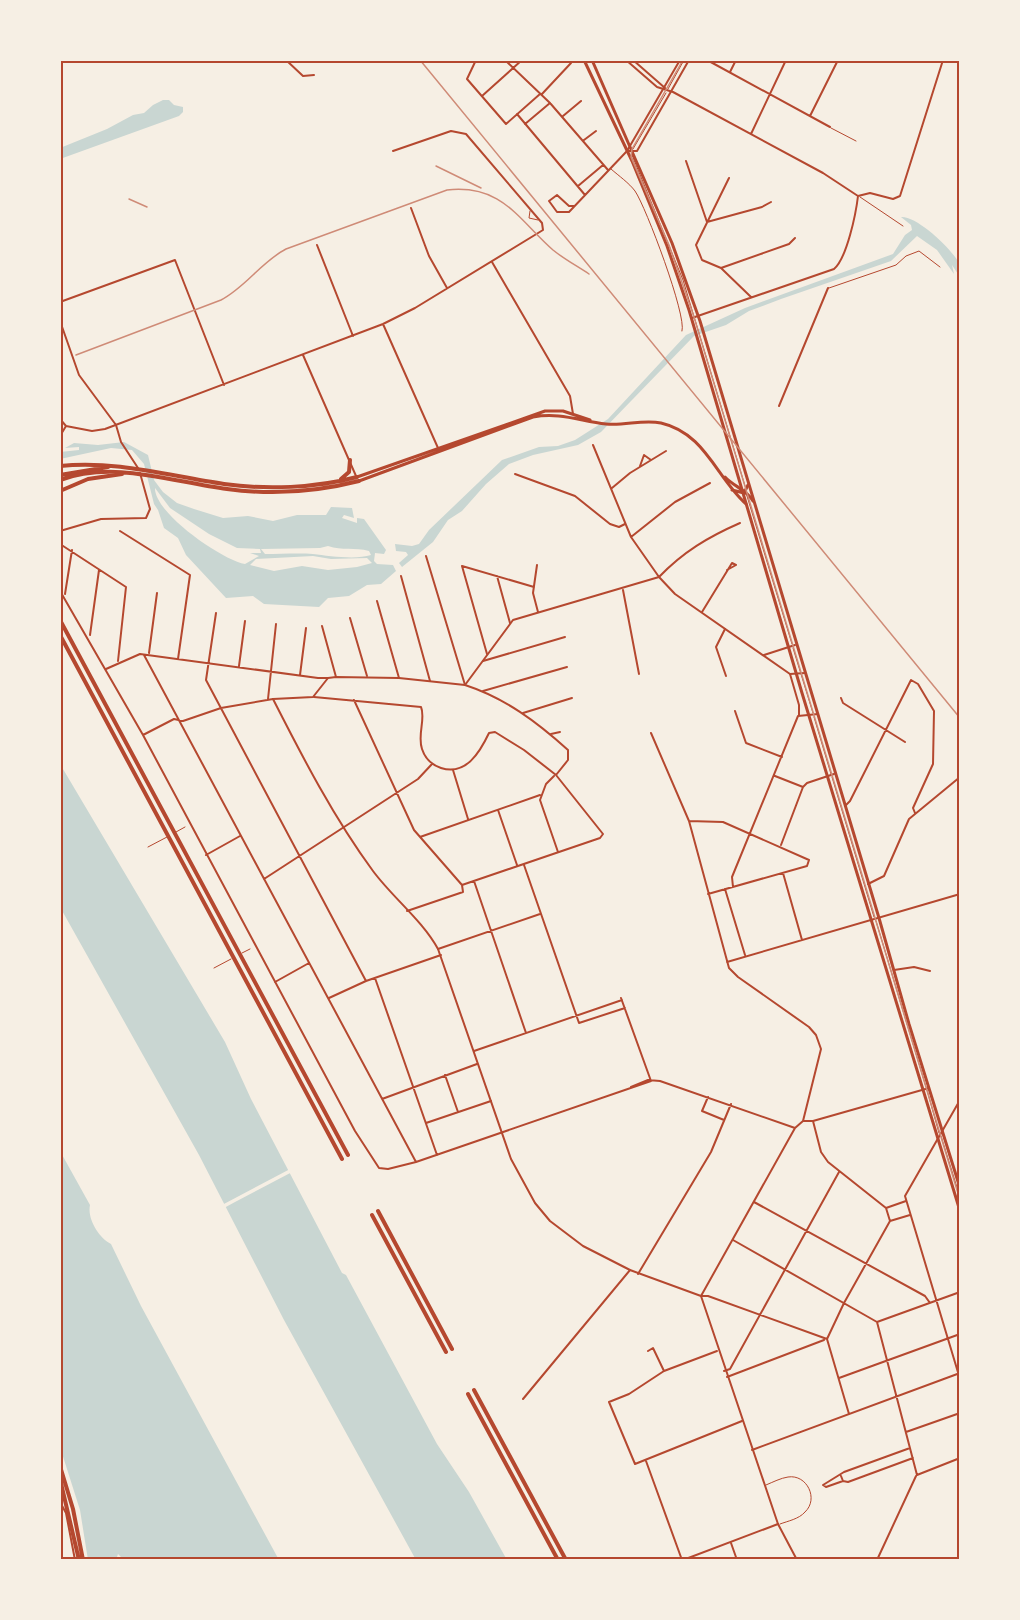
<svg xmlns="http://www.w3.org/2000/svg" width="1020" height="1620" viewBox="0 0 1020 1620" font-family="Barlow,sans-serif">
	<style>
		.water { fill: #c9d6d2; fill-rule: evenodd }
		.pier { fill: #f6efe4 }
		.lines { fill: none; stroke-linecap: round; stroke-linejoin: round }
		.service { stroke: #b5482f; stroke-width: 1 }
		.minor { stroke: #b5482f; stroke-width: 2 }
		.tertiary { stroke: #b5482f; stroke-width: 2 }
		.secondary { stroke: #b5482f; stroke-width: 3 }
		.primary { stroke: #b5482f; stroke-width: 3 }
		.trunk { stroke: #b5482f; stroke-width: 4 }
		.motorway { stroke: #b5482f; stroke-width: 4 }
		.tram { stroke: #cf8b77; stroke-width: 1.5 }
		.rail { stroke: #cf8b77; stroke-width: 1.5 }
		.neatline { fill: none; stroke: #b5482f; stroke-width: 2 }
	</style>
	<rect width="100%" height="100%" fill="#f6efe4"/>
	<!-- water -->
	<path class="water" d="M163,100h6l5,5 9,2v5l-4,4 -119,43v-11l47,-19 26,-14 11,-2 9,-8z
		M901,217c16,-1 50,31 58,46 2,4 1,9 1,14l-8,-12 2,9 -17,-24 -20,-14 -26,25 -110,38 -32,12 -23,14 -32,11 -93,96 -23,13 -45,10 -24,9 -23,20 -24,27 -14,9 -15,22 -31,25 -3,-4 9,-8 -2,-3 -10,-1 -1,-7 17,2 7,-2 10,-14 73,-70 37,-13 19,-1 17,-6 33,-21 78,-84 59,-27 148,-54 12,-19 7,-5 -1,-5z
		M124,442l24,13 6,25 9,12 14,11 17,6 29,9 25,-2 25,5 24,-6h29l5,-8 21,1 2,10 -10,-3 -2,3 15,5v-5l7,1 22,31 -2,4 -9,-1 -1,8 3,3 16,1 3,6 -15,13 -14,1 -18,11 -21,2 -9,9 -55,-3 -11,-8 -27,2 -40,-43 -8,-17 -14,-10 -6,-18 -4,-6 -10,-40 -12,-14 -21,-2 -51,11v-7l19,-2v-3l-14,1 9,-5 24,2zM155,488l15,20 39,26 28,14 23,1 1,4h-11l9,3 -14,8c-23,-4 -91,-51 -90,-76zM328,546c14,5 27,1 41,5l2,4c-15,5 -42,1 -58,-1 -13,-1 -33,0 -48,0l-4,-5 59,-1zM313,556l18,3 36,-1 5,5 -15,4 -29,3 -26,-4 -28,5 -24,-6 6,-6z
		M60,764l165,278 26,57 91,174 4,2 91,169 32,48 38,68h-91l-132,-240 -85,-165 -139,-248z
		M60,1151l30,54c-3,14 9,33 21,39l30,62 138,254h-155l-6,-6 -2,6h-28l-8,-50 -20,-63z"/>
	<!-- pier -->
	<path class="pier" d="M292,1168l2,3 -59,31 -11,6 -2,-3z"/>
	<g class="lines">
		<!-- service -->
		<path class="service" d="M668,89l16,-29
			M831,128l25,13
			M633,149l33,-56
			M632,155l51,125 62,206
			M611,169c8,7 18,14 24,22 11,16 52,125 47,140
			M860,197l43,29
			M530,211l-1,7 9,2
			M829,288l67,-23 10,-9 13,-5 21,16
			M747,496l45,148
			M793,648l20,65
			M814,717l17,57
			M832,777l42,140
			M176,832l9,-5
			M148,847l19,-10
			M876,921l50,166
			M242,953l8,-4
			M214,968l17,-9
			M927,1090l12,43
			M941,1136l19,61
			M766,1485c7,-3 15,-7 22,-8 19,-3 31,22 17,35 -6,7 -17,9 -25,12"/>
		<!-- minor -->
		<path class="minor" d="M286,60l17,16 11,-1
			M476,60l-9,19 39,45 34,-30
			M505,60l45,43 58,67
			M626,60l31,27 16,5 150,81 35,23
			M633,60l32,28
			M707,60l123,67
			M730,72l6,-12
			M542,94l29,-31
			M482,96l40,-36
			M60,101l2,-1
			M517,114l68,81
			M563,116l18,-15
			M810,116l28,-56
			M525,124l25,-21
			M751,134l35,-74
			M584,140l12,-9
			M686,161l21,61 55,-15 9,-5
			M729,178l-33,67 6,15 19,8 30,29
			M578,186l25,-21
			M858,196l12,-3 23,6 7,-3 43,-136
			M574,206h-5l-12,-11 -8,6 8,11h12l58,-61
			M411,208l18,48 18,32
			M317,245l36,91
			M492,262l78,134 3,18
			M721,268l68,-24 6,-6
			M60,302l115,-42 49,125
			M692,318l142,-49c13,-11 22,-56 24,-73
			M60,321l19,54 37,50 5,17 17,26
			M383,324l55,124
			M303,355l53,121
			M779,406l49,-118
			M60,419l6,7
			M66,426l26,5 13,-2 278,-105 32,-16 128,-78 -1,-7 -76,-89 -15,-3 -58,20
			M60,436l6,-10
			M593,445l38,92 28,40c24,-25 49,-40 81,-54
			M640,466l4,-11 7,5
			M515,474l60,22 35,28 9,3 6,-3
			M612,488l18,-15 36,-22
			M60,531l41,-12 45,-1 4,-9 -10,-36
			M120,531l70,44 -12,84
			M631,537l44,-35 35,-19
			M60,544l66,43 -8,74
			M537,565l-4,28 5,19
			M401,576l29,105
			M497,576l13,47
			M623,590l16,84
			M60,591l83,144 212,396 24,37 9,1 28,-7 235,-81
			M65,594l7,-44
			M377,601l22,77
			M702,612l30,-49 4,2 -9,5
			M216,613l-10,67 160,301
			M350,618l17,58
			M322,626l14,51
			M725,629l-9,18 10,29
			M90,635l9,-65
			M149,653l8,-60
			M487,654l-25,-88 72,21
			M144,655l272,507
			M483,661l82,-24
			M239,666l6,-45
			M106,669l34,-15 178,24h10
			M790,674l9,31v10
			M300,675l6,-47
			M483,691l84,-24
			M314,697l107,10c5,11 -4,28 1,42 3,9 10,16 19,19 25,8 39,-16 48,-35l6,-1 29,18 32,25
			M841,698l2,5 62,39
			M268,699l8,-75
			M354,700l60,130 48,55
			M735,711l11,32 36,14
			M523,713l49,-15
			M651,733l38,88 40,147 9,9 71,50 7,8 5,14 -18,72
			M551,734l9,-2
			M143,735l31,-16 9,2 38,-13 52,-9
			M453,770l15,49
			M554,776l-8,8 -6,16 18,52
			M775,776l28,11
			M845,806l5,-5 61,-121 7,4 16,27 -1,53 -20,44 2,5
			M498,810l19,55
			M689,821l34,1 86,38 -2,6 -99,28
			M420,837l120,-42
			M781,845l22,-58 4,-4 27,-9
			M206,855l34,-19
			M524,865l55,158 46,-15
			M783,873l19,67
			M264,879l154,-100 14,-15
			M474,881l52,152
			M868,884l16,-8 25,-57 51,-42
			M733,887l-1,-10 66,-161 20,-2
			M725,889l20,66
			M407,911l56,-19 -1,-7 138,-47 3,-4 -47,-59 12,-15v-10c-31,-28 -63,-52 -103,-65l-39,-129
			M438,949l102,-35
			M727,962l233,-68
			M894,970l20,-3 16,4
			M375,978l62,177
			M275,982l34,-19
			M329,998l37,-17 75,-26
			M621,998l30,83
			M474,1051l148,-51
			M445,1075l13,37
			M631,1087l17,-7 12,1 135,47
			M708,1097l-6,14 22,9
			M382,1099l95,-35
			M960,1100l-55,96 55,183
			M813,1121l8,31 7,10 58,46
			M426,1123l65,-22
			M754,1202l171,94 5,7
			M886,1208l20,-7
			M886,1208l4,13
			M890,1221l20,-6
			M733,1240l144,82
			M638,1274l73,-122 20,-48
			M877,1322l40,153
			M877,1322l83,-30
			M827,1339l-119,-43h-7l94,-168 8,-7h10l116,-33
			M827,1339l17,-36 46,-82
			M827,1339l22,75
			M648,1351l5,-3 11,23
			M717,1351l-53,20 -35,23 -20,8 26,62 107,-43
			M724,1371l6,-2 109,-197
			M727,1377l97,-37
			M839,1378l121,-44
			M523,1399l107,-129
			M906,1432l54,-19
			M752,1450l208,-77
			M646,1461l36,99
			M917,1475l43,-17
			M841,1476l2,5 5,1 65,-24
			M843,1481l-17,6 -3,-2 21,-13 66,-24
			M60,1502l6,11 9,47
			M731,1543l6,17
			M683,1560l95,-36
			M877,1560l39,-84"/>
		<!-- tertiary -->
		<path class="tertiary" d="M680,60l-53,91h10l52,-91
			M764,655l31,-10
			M797,1560l-19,-36 -77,-228 -71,-26 -47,-24 -33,-25 -15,-18 -24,-44 -73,-210c-16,-29 -45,-51 -65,-78 -39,-53 -70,-113 -100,-172l40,-2 15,-19 8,-1 63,1 66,7 48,-65 146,-43 16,17 115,80 15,-1"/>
		<!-- secondary -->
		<path class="secondary" d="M357,477l188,-66h18l27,9
			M725,477c8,9 22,13 28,24
			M359,481l174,-64c27,-5 47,4 73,7 19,2 37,-5 55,-1 44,10 55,54 85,81
			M732,490l12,3 4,-8"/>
		<!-- primary -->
		<path class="primary" d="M584,60l48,101 35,85 22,64 113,383 158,518
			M592,60l80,183 28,78 179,597 30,106 51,164"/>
		<!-- trunk -->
		<path class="trunk" d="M60,1466l13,43 10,51
			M60,1479l19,81"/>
		<!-- motorway -->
		<path class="motorway" d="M60,466c56,-6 109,10 164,18 43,6 91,4 133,-7
			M60,475l48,-8
			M341,479l8,-7 1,-12
			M60,480c54,-20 112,2 167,9 44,6 89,3 132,-8
			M60,491l28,-12 34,-5
			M60,620l288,535
			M60,635l282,524
			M378,1211l74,138
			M372,1215l74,137
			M474,1390l92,170
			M468,1394l90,166"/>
		<!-- tram -->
		<path class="tram" d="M683,60l-51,89 -1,8 38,88 25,72 266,883
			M129,199l18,8"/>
		<!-- rail -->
		<path class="rail" d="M420,60l540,658
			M436,166l45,22
			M76,355l145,-55c25,-13 40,-38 65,-51l161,-59c55,-6 71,29 106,60 11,9 24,16 36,24"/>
	</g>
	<!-- border -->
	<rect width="1020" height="1620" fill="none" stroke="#f6efe4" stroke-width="123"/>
	<rect x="62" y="62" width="896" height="1496" class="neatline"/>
</svg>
